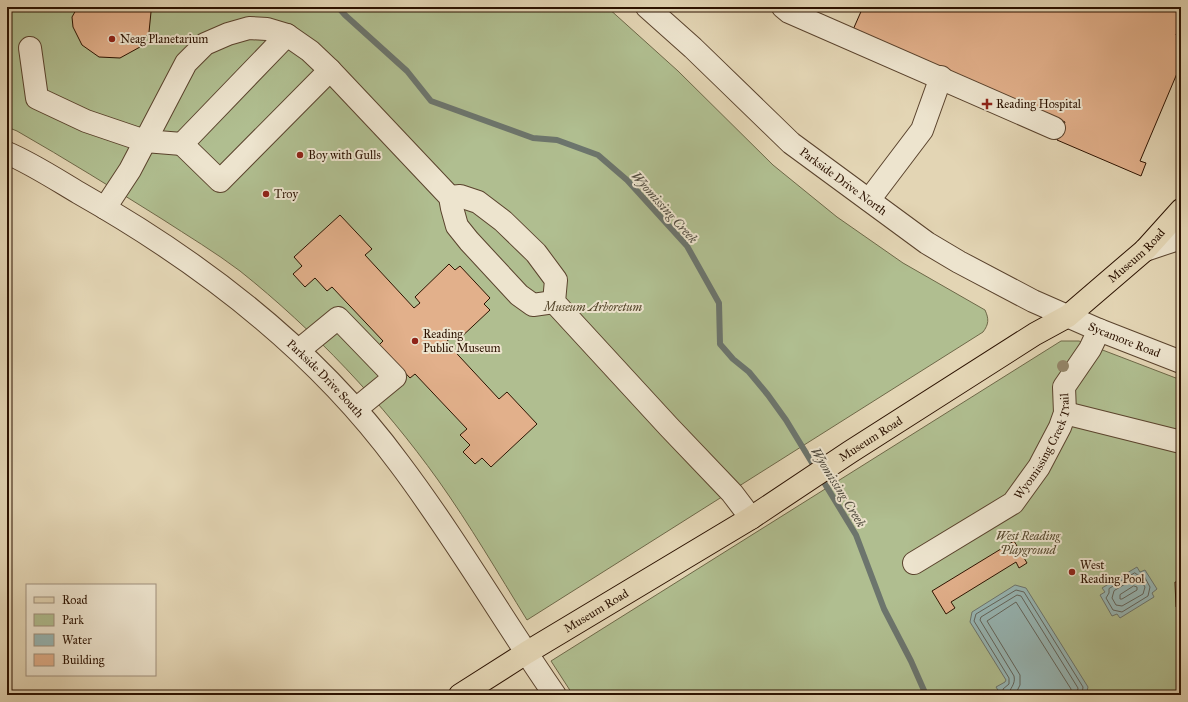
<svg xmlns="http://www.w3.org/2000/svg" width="1188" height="702" viewBox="0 0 1188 702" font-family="'IM FELL Great Primer',serif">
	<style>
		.green { fill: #b0be90; stroke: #6e6848 }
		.water { fill: #97b7b6; stroke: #6c756d }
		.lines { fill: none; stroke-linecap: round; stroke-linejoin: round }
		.shore { stroke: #62645b; stroke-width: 1 }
		.stream { stroke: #6c756d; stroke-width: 6 }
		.building { fill: #e2b08b; stroke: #2c1200 }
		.minor-casing { stroke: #5a432d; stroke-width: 24 }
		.major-casing { stroke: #2c1200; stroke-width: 24 }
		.minor { stroke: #ede4ce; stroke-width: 22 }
		.major { stroke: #e3d5b4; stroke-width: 22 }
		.tree { fill: #948669 }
		.poi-dot { fill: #8f2418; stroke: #ede4ce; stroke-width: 1.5 }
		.labels { text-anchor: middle; stroke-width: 4; stroke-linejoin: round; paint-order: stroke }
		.poi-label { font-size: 12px; fill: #2c1200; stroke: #ede4ce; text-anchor: start }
		.street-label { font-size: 12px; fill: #2c1200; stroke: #ede4ce }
		.park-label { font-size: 12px; font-style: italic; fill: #54462b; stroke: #ede4ce }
		.water-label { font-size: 13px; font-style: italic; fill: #514c40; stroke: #ede4ce }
	</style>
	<rect width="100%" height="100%" fill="#e3d5b4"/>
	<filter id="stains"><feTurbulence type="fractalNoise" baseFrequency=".005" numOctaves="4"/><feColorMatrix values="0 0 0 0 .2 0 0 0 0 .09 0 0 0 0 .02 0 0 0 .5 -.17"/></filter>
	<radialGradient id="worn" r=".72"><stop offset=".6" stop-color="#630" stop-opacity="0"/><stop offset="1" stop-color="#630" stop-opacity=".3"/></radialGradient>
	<!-- green -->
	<path class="green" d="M7,7h600l71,64 95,94 64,52 66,46 82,47c4,9 4,14 -2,22l-456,288c-29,-47 -57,-95 -89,-140 -55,-77 -124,-150 -198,-209 -25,-19 -52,-35 -78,-52 -48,-30 -96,-60 -145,-88l-10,-4z
		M1061,341h18l102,39v315h-608l-22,-34z"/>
	<!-- water -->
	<path class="water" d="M1137,567l3,5 5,-2 12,19 -5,4 2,4 -34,21 -3,-4 -5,2 -12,-21 5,-3 -3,-4z
		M1015,585l11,3 62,99 -2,8h-85l-5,-8 9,-5 1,-2 -36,-58 2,-10z"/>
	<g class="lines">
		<!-- shore -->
		<path class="shore" d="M1135,573l4,3h5l6,11 -2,9 -26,16 -9,-2 -7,-12 3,-5v-4z
			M1134,579l8,3 3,5 -2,7 -21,12 -6,-1 -4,-7 2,-7z
			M1134,586l3,1v3l-15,9h-2v-4z
			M1004,695l-1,-6 6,-5v-6l-35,-57 2,-7 40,-24 8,2 59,95 -1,8
			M1009,695c0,-7 7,-10 5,-19l-34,-56 1,-3 36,-22 4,1 57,92 -1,7
			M1015,695l5,-10v-10l-33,-54 29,-19 55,87v6"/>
		<!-- stream -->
		<path class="stream" d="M338,7l7,8 62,56 24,30 102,37 24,2 41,15 29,25 60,66 32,57 1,41 13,15 16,13 19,23 18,25 70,115 28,74 27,52 15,34"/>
	</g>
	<!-- building -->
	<path class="building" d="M66,7h83l2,5 -2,20 -9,15 -20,11 -21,-1 -17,-12 -9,-18 -1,-10 4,-7z
		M863,7h318v21l-2,-1 -3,8 5,2v27l-41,97 6,2 -5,13 -84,-36 8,-18 -213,-90z
		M340,215l32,34 -7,6 49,53 6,-5 -5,-6 34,-33 6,6 5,-4 30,32 -6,6 6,6 -33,31 -4,-5 -7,6 53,57 8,-7 30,32 -46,43 -9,-9 -7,6 -12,-12 7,-7 -10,-10 7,-6 -52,-55 -5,4 -31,-33 4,-4 -51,-54 -5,4 -12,-13 -10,9 -12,-13 9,-8 -8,-9z
		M1014,541l13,22 -8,5 -3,-6 -65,40 4,6 -9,6 -14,-23z
		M1175,582h6v25h-5z"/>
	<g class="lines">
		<defs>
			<g id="minor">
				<path id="s1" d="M647,7l46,41 98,95 136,100 32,19 74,39 66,29 82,32"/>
				<path d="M783,7l6,5 265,116"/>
				<path d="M287,35l-105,109 38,37 110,-111"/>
				<path d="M30,48l7,50 49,23 59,20 37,3"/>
				<path id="s2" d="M7,153c24,10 50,27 72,40 122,69 236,156 320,270 56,74 103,156 156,232"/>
				<path d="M450,197l10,-1 18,6 25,19 33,32 20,27 -2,22 115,125 63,66 19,25"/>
				<path d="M869,200l53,-70 19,-53"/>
				<path d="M105,208l25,-38 56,-107 19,-19 23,-10 21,-6 18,1 20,6 23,16 20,19 120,127 2,11 5,18 12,15 50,54 14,10 21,-3"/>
				<path d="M1145,250l36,-12"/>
				<path d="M299,350l39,-32 57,59 -39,32"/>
				<path d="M1065,413l116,29"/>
				<path id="s3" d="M914,563l99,-60 26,-36 21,-40 5,-14 -1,-26 26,-38 9,-19"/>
			</g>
			<g id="major">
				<path id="s4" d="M460,695l66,-42 225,-135 99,-66 185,-118 33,-18 77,-66 36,-40"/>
			</g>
		</defs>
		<!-- minor casing -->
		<use href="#minor" class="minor-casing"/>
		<!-- major casing -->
		<use href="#major" class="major-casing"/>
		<!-- minor -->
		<use href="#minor" class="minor"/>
		<!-- major -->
		<use href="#major" class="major"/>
	</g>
	<!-- trees -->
	<circle class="tree" cx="1063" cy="366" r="6"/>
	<!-- markers -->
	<g class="poi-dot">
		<circle cx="112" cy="39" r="4"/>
		<path d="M985 98h4v4h4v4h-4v4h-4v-4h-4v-4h4z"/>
		<circle cx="300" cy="155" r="4"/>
		<circle cx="266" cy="194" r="4"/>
		<circle cx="415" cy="341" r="4"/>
		<circle cx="1072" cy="572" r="4"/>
	</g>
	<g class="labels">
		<!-- poi labels -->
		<g class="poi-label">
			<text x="120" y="43">Neag Planetarium</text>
			<text x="996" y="108">Reading Hospital</text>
			<text x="308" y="159">Boy with Gulls</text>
			<text x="274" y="198">Troy</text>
			<text x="423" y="338">Reading<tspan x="423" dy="14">Public Museum</tspan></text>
			<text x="1080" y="569">West<tspan x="1080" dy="14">Reading Pool</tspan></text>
		</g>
		<!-- street labels -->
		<g class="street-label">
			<text dy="4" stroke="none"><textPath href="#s1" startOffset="263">Parkside Drive North</textPath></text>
			<text dy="4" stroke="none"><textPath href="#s4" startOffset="808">Museum Road</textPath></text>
			<text dy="4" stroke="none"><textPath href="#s1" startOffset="587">Sycamore Road</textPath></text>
			<text dy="4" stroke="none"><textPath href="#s2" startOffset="392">Parkside Drive South</textPath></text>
			<text dy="4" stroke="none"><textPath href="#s4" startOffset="484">Museum Road</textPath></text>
			<text dy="4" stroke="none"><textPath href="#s3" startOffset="181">Wyomissing Creek Trail</textPath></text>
			<text dy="4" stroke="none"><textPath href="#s4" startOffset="160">Museum Road</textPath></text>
		</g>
		<!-- park labels -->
		<g class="park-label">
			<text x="593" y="311">Museum Arboretum</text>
			<text x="1028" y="540">West Reading<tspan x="1028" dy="14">Playground</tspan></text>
		</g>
		<!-- water labels -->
		<g class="water-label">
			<text transform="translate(665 207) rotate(48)" y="5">Wyomissing Creek</text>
			<text transform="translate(839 487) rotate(58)" y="5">Wyomissing Creek</text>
		</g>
	</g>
	<!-- margin -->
	<rect width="1188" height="702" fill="none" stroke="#e3d5b4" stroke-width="24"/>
	<rect x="8" y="8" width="1172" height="686" fill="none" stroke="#2c1200" stroke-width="2"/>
	<rect x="12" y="12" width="1164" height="678" fill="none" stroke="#2c1200"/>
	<!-- legend -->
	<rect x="26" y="584" width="130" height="92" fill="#ede4ce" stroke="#a0907c"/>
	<rect x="34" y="597" width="20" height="6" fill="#e3d5b4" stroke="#a0907c"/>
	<text x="62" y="604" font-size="12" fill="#2c1200">Road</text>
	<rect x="34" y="614" width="20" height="12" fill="#b0be90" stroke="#a0907c"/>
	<text x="62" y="624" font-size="12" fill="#2c1200">Park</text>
	<rect x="34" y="634" width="20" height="12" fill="#97b7b6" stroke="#a0907c"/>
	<text x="62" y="644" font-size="12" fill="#2c1200">Water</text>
	<rect x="34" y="654" width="20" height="12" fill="#e2b08b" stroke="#a0907c"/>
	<text x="62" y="664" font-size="12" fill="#2c1200">Building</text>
	<rect width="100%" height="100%" filter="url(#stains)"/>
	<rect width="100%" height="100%" fill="url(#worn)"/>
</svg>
